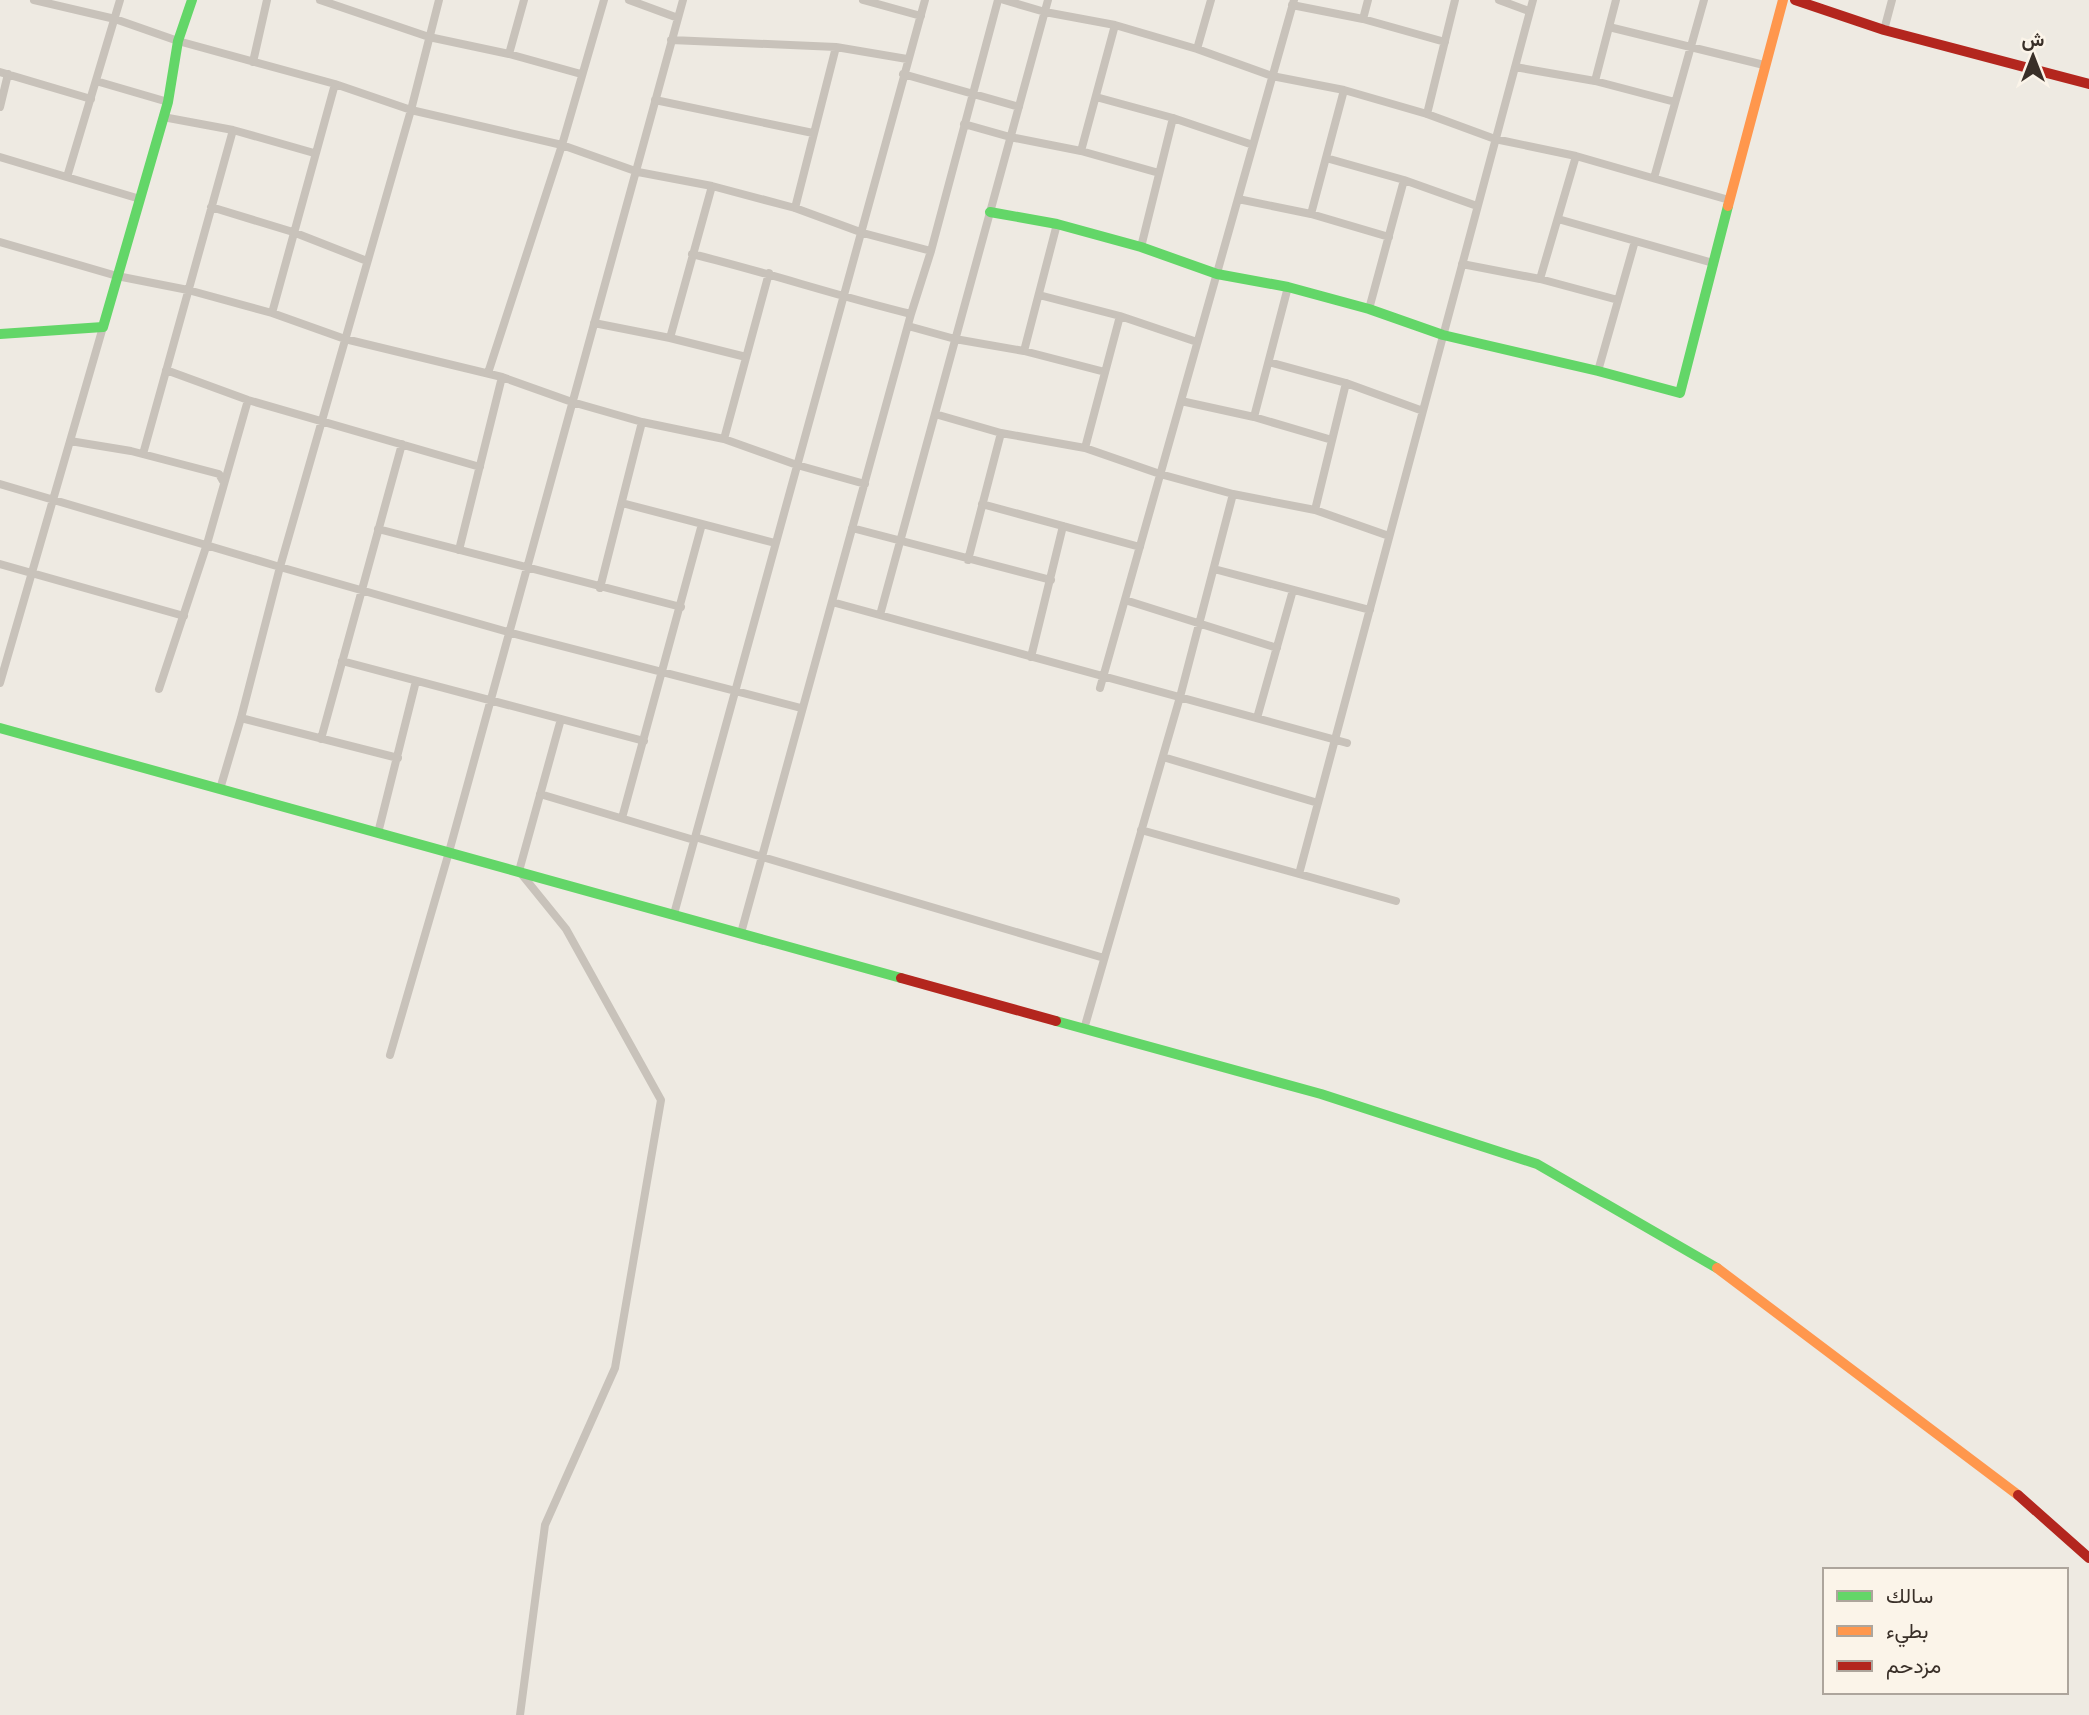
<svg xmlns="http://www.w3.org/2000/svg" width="2089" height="1715" viewBox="0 0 2089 1715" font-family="'Archivo Narrow',Vazirmatn,sans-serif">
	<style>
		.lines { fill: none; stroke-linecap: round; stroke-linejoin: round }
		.street { stroke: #c8c2ba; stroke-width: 8 }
		.fast { stroke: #63d668; stroke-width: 10 }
		.slow { stroke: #ff974d; stroke-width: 10 }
		.jam { stroke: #b3261e; stroke-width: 10 }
	</style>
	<rect width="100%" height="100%" fill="#eeeae2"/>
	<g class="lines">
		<!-- street -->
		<path class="street" d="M34,0l81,19 63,22 157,43 76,26 151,35 76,27 74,14 83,22 68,25 68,18
			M320,0l109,37 80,17 72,20
			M629,0l49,18
			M863,0l58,16
			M1004,0l41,12 70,13 82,24 75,27 72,14 83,24 68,25 81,17 153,44
			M1499,0l30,11
			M1292,5l71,14 82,23
			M1363,19l5,-19
			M1609,27l155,38
			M1884,30l8,-30
			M671,40l165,7 71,12
			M1197,49l14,-49
			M509,54l15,-54
			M253,62l14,-62
			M1515,67l80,14 80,21
			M0,72l91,27
			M903,74l116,33
			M96,81l72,21
			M1595,81l21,-81
			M1096,97l77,21 80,27
			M655,100l158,33
			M0,107l8,-33
			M1427,114l28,-114
			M163,117l70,13 81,23
			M964,124l46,13 71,14 78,22
			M1081,151l34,-126
			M0,157l140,42
			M1326,158l78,22 73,26
			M67,177l53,-177
			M1654,178l50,-178
			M1238,199l73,15 78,23
			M211,207l82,25 74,29
			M795,208l41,-161
			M1311,214l33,-124
			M1558,219l155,44
			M0,242l117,34 71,14 84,23 73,26 157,38 70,25 70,20 82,17 73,26 68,19
			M1141,247l32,-129
			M692,254c74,18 145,42 219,60
			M1462,264l78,15 78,21
			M1540,279l36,-123
			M1039,295l81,21 77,26
			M1369,309l35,-129
			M272,313l63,-229
			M594,323l76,15 76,19
			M908,326l47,13 69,12 81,21
			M670,338l42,-152
			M1024,351l33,-127
			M1269,362l77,21 77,28
			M166,370l82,30 232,67
			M1598,371l37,-130
			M488,373l74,-228 42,-145
			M1181,401l73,16 78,23
			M935,414l66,19 84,15 75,26 73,20 82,16 74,26
			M1254,417l34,-130
			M724,439l45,-166
			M70,441l61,10 88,23 4,7
			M1085,448l35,-132
			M143,454l90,-324
			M0,484l280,83 228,65 293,76
			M622,503l153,40
			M982,504l158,43
			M1315,510l31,-127
			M852,528l199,52
			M378,529l303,78
			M459,550l43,-173
			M968,560l33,-127
			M0,564l184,52
			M1214,569l156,41
			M600,588l42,-166
			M1125,600l152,48
			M832,602l515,141
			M880,615l168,-615
			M1031,657l32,-131
			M342,661l302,80
			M0,683l103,-356
			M1100,688l194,-688
			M159,689l48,-145 41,-144
			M241,718l157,40
			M1257,718l36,-128
			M321,739l81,-295
			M1163,757l155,46
			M220,789l21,-71 39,-151 131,-457 28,-110
			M540,794l154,46
			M622,818l80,-294
			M1141,830l255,71
			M378,833l38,-152
			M695,837l409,121
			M1299,874l234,-874
			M674,914l251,-914
			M741,933l170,-619 20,-63 67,-251
			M1084,1029l96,-332 53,-203
			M390,1055l59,-203 234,-852
			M520,1715l25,-190 70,-157 46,-268 -95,-171 -47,-58 42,-152"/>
		<!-- fast -->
		<path class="fast" d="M990,212l67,12 84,23 76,27 71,13 81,22 74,26 155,36 82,22 48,-187
			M0,334l103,-7 65,-225 10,-61 14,-41
			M0,728l901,250
			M1056,1021l265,73 216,70 180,104"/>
		<!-- slow -->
		<path class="slow" d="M1728,206l55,-206
			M1717,1268l301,227"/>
		<!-- jam -->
		<path class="jam" d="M1795,0l89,30 205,54
			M901,978l155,43
			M2018,1495l71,63"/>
	</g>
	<!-- legend -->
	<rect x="1823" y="1568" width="245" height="126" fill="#fbf4e9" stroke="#ada59c" stroke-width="2"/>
	<rect x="1837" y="1591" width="35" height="10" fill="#63d668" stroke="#ada59c" stroke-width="2"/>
	<text x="1886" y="1603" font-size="21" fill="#392f28">سالك</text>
	<rect x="1837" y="1626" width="35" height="10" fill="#ff974d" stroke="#ada59c" stroke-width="2"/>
	<text x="1886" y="1638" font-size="21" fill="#392f28">بطيء</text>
	<rect x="1837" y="1661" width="35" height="10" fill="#b3261e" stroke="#ada59c" stroke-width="2"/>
	<text x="1886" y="1673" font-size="21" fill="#392f28">مزدحم</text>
	<!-- north arrow -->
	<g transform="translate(2033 56)" stroke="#fbf4e9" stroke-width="5" paint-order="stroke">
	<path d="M0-5L12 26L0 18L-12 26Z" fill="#392f28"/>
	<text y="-10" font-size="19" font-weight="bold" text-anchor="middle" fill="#392f28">ش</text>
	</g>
</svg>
